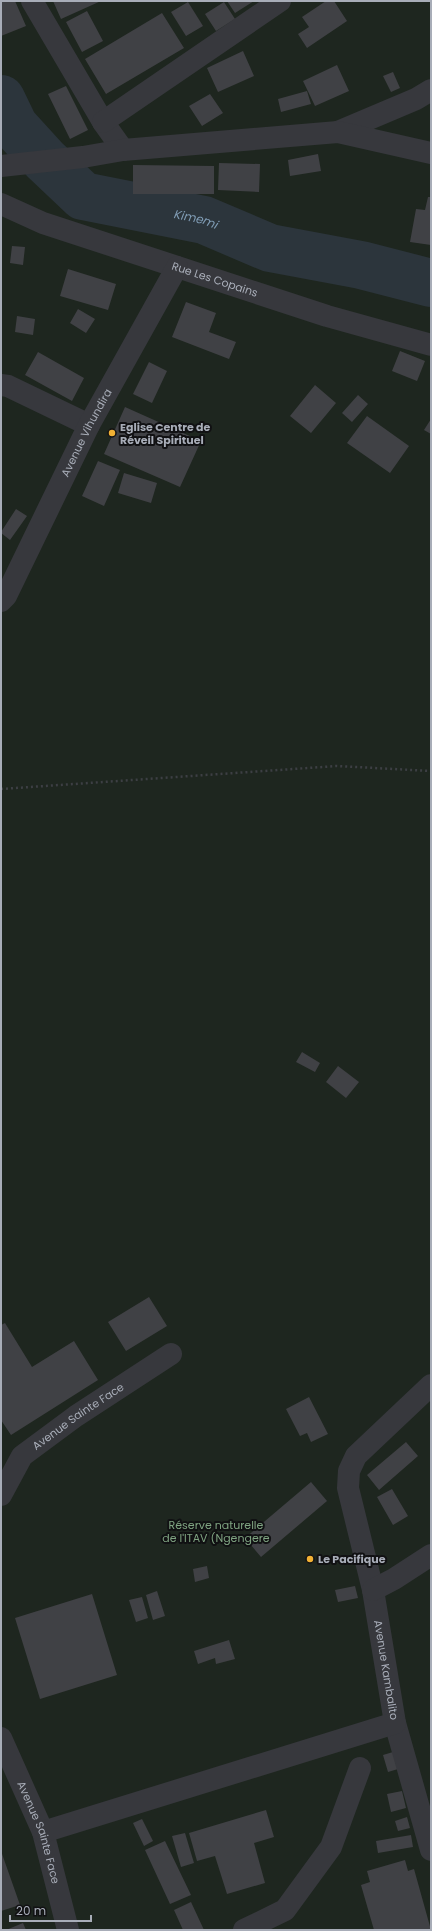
<svg xmlns="http://www.w3.org/2000/svg" width="432" height="1931" viewBox="0 0 432 1931" font-family="Poppins,sans-serif">
	<style>
		.green { fill: #1e261f }
		.lines { fill: none; stroke-linecap: round; stroke-linejoin: round }
		.river { stroke: #2c353c; stroke-width: 48 }
		.building { fill: #404145 }
		.path { stroke: #3d3f44; stroke-width: 2.5; stroke-dasharray: 2 3; stroke-linecap: butt }
		.minor { stroke: #37383d; stroke-width: 22 }
		.poi-dot { fill: #f2b134; stroke: #111113; stroke-width: 1.5 }
		.labels { text-anchor: middle; stroke-width: 4; stroke-linejoin: round; paint-order: stroke }
		.street-label { font-size: 11px; fill: #a8adb8; stroke: #111113 }
		.poi-label { font-size: 11px; font-weight: bold; fill: #a8adb8; stroke: #111113; text-anchor: start }
		.park-label { font-size: 11px; fill: #7fa381; stroke: #111113 }
		.water-label { font-size: 12px; font-style: italic; fill: #7f9bb3; stroke: #111113 }
	</style>
	<rect width="100%" height="100%" fill="#161618"/>
	<!-- green -->
	<path class="green" d="M1,1h430v1929h-430z"/>
	<g class="lines">
		<!-- river -->
		<path class="river" id="s1" d="M1,99l13,27 31,34 38,36 121,24 66,28 91,17 70,18"/>
	</g>
	<!-- building -->
	<path class="building" d="M1,1h14l11,25 -25,10z
		M53,1h48l-40,18z
		M227,1h27l-19,12z
		M326,1h8l13,20 -40,27 -9,-14 11,-7 -7,-10z
		M188,2l15,24 -17,10 -15,-24z
		M224,2l11,17 -19,12 -11,-17z
		M87,11l16,30 -21,11 -16,-30z
		M162,13l22,35 -78,46 -21,-35z
		M243,51l11,25 -36,16 -11,-24z
		M337,65l12,26 -34,15 -12,-25z
		M393,72l7,16 -9,4 -8,-16z
		M66,86l22,44 -18,9 -22,-45z
		M307,91l4,13 -30,8 -3,-13z
		M210,94l13,19 -21,13 -13,-20z
		M318,154l3,17 -31,5 -2,-16z
		M219,163l41,1 -1,28 -41,-2z
		M133,165l81,1v28h-81z
		M428,197h3v48l-21,-3 6,-33 9,1z
		M12,246l13,1 -2,18 -13,-2z
		M68,269l48,15 -8,26 -48,-14z
		M186,302l30,11 -7,19 27,10 -7,17 -57,-22z
		M78,309l17,10 -9,14 -16,-10z
		M17,316l18,3 -2,16 -18,-3z
		M400,351l25,10 -8,20 -25,-10z
		M38,352l46,26 -12,23 -47,-26z
		M149,362l18,9 -15,32 -19,-9z
		M315,385l21,18 -25,30 -21,-17z
		M358,395l10,9 -16,18 -10,-9z
		M125,407l76,34 -21,46 -76,-33z
		M367,416l42,30 -19,27 -43,-30z
		M431,419v15l-7,-4z
		M98,461l22,9 -16,36 -22,-10z
		M124,473l33,10 -6,20 -33,-10z
		M16,509l11,7 -17,24 -9,-7v-1z
		M302,1052l18,11 -5,9 -19,-10z
		M338,1066l21,16 -13,16 -20,-16z
		M149,1297l18,29 -41,25 -18,-29z
		M5,1323l27,44 42,-26 24,39 -87,55 -10,-15v-95z
		M309,1397l19,37 -17,8 -4,-9 -7,3 -14,-27z
		M406,1442l12,14 -39,34 -12,-15z
		M311,1482l16,19 -66,56 -16,-19z
		M392,1489l16,27 -15,9 -16,-28z
		M207,1566l2,12 -14,4 -2,-13z
		M355,1586l3,12 -20,4 -3,-12z
		M157,1591l8,25 -12,4 -7,-25z
		M92,1594l25,81 -77,24 -25,-81z
		M142,1597l6,21 -12,4 -7,-22z
		M229,1640l6,19 -19,5 -1,-6 -17,6 -4,-13z
		M393,1752l5,17 -10,3 -5,-17z
		M402,1791l4,17 -15,4 -4,-18z
		M266,1810l8,27 -20,6 11,40 -38,11 -12,-38 -18,5 -8,-28z
		M407,1817l3,11 -12,3 -3,-10z
		M142,1819l11,22 -9,5 -11,-23z
		M185,1833l9,30 -13,4 -9,-31z
		M411,1835l2,12 -35,6 -2,-12z
		M165,1841l26,54 -21,9 -25,-54z
		M1,1851l19,54 -19,6z
		M405,1860l3,11 6,-2 17,61h-57l-13,-45 9,-3 -3,-11z
		M191,1902l13,28h-21l-9,-20z
		M23,1923l3,7h-20z"/>
	<g class="lines">
		<!-- path -->
		<path class="path" d="M1,789l336,-23 94,5"/>
		<!-- minor -->
		<g class="minor">
			<path d="M32,1l71,121 20,28"/>
			<path d="M103,122l177,-121"/>
			<path d="M338,132l78,-33 15,-9"/>
			<path d="M1,166l82,-9 40,-7 215,-18 93,21"/>
			<path id="s2" d="M1,204l42,19 284,93 104,29"/>
			<path d="M1,385l7,1 81,39"/>
			<path id="s3" d="M1,601l5,-5 83,-171 88,-158"/>
			<path id="s4" d="M431,1385l-75,71 -7,15 -1,17 25,102 22,133 36,127"/>
			<path id="s5" d="M1,1495l21,-39 54,-40 95,-62"/>
			<path d="M373,1590l21,-11 37,-24"/>
			<path id="s6" d="M1,1738l42,94 25,98"/>
			<path d="M43,1832l352,-109"/>
			<path d="M244,1930l41,-20 46,-63 29,-79"/>
		</g>
	</g>
	<!-- markers -->
	<g class="poi-dot">
		<circle cx="112" cy="433" r="4"/>
		<circle cx="310" cy="1559" r="4"/>
	</g>
	<g class="labels">
		<!-- street labels -->
		<g class="street-label">
			<text dy="4" stroke="none"><textPath href="#s2" startOffset="227">Rue Les Copains</textPath></text>
			<text dy="4" stroke="none"><textPath href="#s3" startOffset="189">Avenue Vihundira</textPath></text>
			<text dy="4" stroke="none"><textPath href="#s5" startOffset="113">Avenue Sainte Face</textPath></text>
			<text dy="4" stroke="none"><textPath href="#s4" startOffset="323">Avenue Kambalito</textPath></text>
			<text dy="4" stroke="none"><textPath href="#s6" startOffset="102">Avenue Sainte Face</textPath></text>
		</g>
		<!-- poi labels -->
		<g class="poi-label">
			<text x="120" y="431">Eglise Centre de<tspan x="120" dy="13">Réveil Spirituel</tspan></text>
			<text x="318" y="1563">Le Pacifique</text>
		</g>
		<!-- park labels -->
		<g class="park-label">
			<text x="216" y="1529">Réserve naturelle<tspan x="216" dy="13">de l'ITAV (Ngengere</tspan></text>
		</g>
		<!-- water labels -->
		<g class="water-label">
			<text dy="4" stroke="none"><textPath href="#s1" startOffset="244">Kimemi</textPath></text>
		</g>
	</g>
	<!-- border -->
	<rect width="432" height="1931" fill="none" stroke="#a8adb8" stroke-width="4"/>
	<!-- scale -->
	<path d="M10 1915v6h81v-6" fill="none" stroke="#a8adb8" stroke-width="2"/>
	<text x="16" y="1915" font-size="12" fill="#a8adb8" stroke="#111113" stroke-width="3" paint-order="stroke">20 m</text>
</svg>
